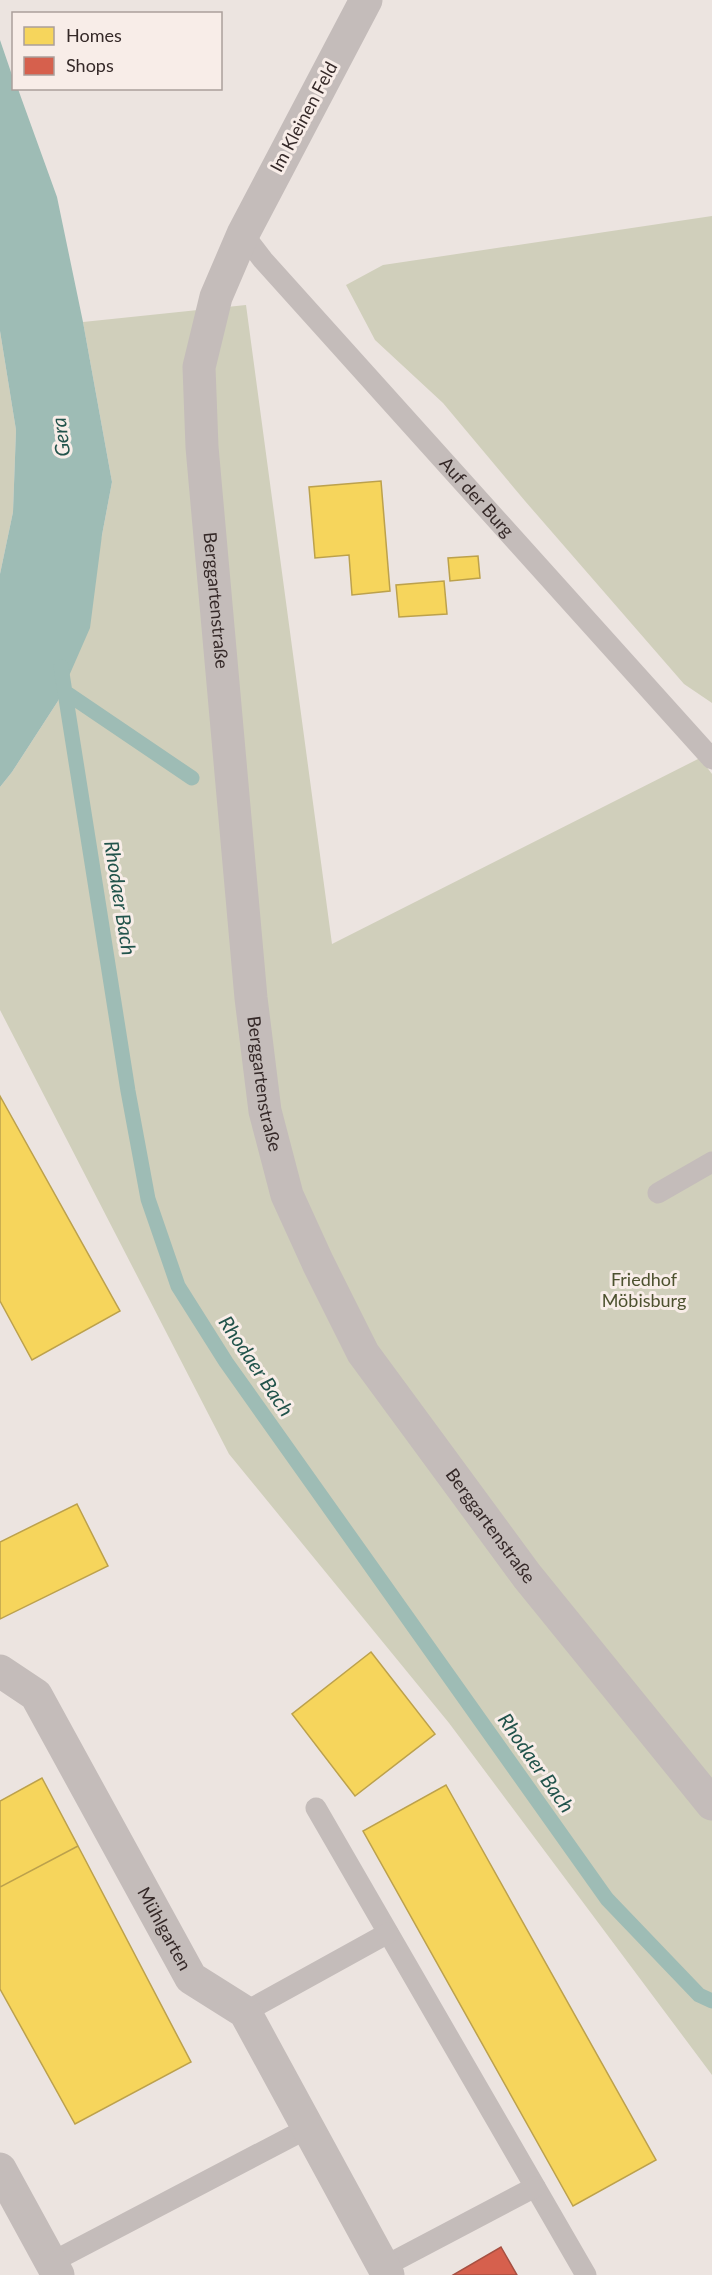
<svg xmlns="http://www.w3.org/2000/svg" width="712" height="2275" viewBox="0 0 712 2275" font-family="Lato,sans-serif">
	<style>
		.green { fill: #d0cfbb }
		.water { fill: #9ebcb5 }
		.homes { fill: #f6d55c; stroke: #bca14c; stroke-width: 1.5 }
		.shops { fill: #d6604d; stroke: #a65042; stroke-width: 1.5 }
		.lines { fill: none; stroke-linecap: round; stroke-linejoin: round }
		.stream { stroke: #9ebcb5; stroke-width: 15 }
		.lane { stroke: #c4bcba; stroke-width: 21 }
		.street { stroke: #c4bcba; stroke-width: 33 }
		.labels { text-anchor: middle; stroke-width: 6; stroke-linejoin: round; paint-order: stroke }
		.street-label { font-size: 18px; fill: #352928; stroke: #f8ede8 }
		.park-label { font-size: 18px; fill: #4c512e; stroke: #f8ede8 }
		.water-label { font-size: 20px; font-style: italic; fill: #21534b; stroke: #f8ede8 }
	</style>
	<rect width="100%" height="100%" fill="#ece4e0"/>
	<!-- green -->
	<path class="green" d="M712,216v487l-28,-19 -159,-183 -82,-98 -68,-63 -29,-55 37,-20z
		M246,305l86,639 368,-186 12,16v1301l-263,-352 -220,-269 -229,-444v-223l12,-15 46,-71 44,-166 10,-53 -29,-160z
		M0,331l16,99 -3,82 -13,62z"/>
	<!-- water -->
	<path class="water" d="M0,40l13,38 1,10 4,1 39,108 26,125 29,160 -10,53 -12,93 -32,73 -46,71 -12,15v-213l13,-62 3,-82 -16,-99z"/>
	<!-- homes -->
	<path class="homes" d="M381,481l9,110 -38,4 -3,-40 -34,3 -6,-71z
		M478,556l2,22 -30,3 -2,-23z
		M444,581l3,33 -48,3 -3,-32z
		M0,1096l120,215 -88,49 -32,-59z
		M77,1504l31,62 -108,53v-77z
		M371,1652l64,82 -80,62 -63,-82z
		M42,1778l36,68 -78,41v-86z
		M446,1785l210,375 -83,46 -210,-375z
		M78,1846l113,216 -116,62 -75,-135v-102z"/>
	<!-- shops -->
	<path class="shops" d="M501,2247l16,28h-64z"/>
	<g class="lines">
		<!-- stream -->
		<path class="stream" d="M61,667l67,424 20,108 30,87 48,76 381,537 92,96 13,6
			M65,692l127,86"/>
		<!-- lane -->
		<g class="lane">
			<path id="s1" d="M243,234l20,26 449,499"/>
			<path d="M658,1193l54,-31"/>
			<path d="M316,1808l270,467"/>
			<path d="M245,2012l143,-79"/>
			<path d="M52,2262l256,-134"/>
			<path d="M383,2267l152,-80"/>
		</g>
		<!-- street -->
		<g class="street">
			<path id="s2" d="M366,0l-123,234 -27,63 -17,70 3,80 49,551 14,113 22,84 31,68 45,90 164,223 185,228"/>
			<path id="s3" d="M0,1671l36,24 155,283 54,34 143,263"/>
			<path d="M0,2169l58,106"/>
		</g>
	</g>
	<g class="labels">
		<!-- street labels -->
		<g class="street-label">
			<text transform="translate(304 117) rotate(-62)" y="6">Im Kleinen Feld</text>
			<text dy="6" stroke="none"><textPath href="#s1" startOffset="352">Auf der Burg</textPath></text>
			<text dy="6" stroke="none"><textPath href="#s2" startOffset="639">Berggartenstraße</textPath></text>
			<text dy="6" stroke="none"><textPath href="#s2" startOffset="1125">Berggartenstraße</textPath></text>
			<text dy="6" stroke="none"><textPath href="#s2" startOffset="1629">Berggartenstraße</textPath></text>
			<text dy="6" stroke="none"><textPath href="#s3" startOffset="310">Mühlgarten</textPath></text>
		</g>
		<!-- park labels -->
		<g class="park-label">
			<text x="644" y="1286">Friedhof<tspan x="644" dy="21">Möbisburg</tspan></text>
		</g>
		<!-- water labels -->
		<g class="water-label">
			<text transform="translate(61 437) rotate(-97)" y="7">Gera</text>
			<text transform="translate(120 898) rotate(81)" y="7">Rhodaer Bach</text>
			<text transform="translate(256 1366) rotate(56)" y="7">Rhodaer Bach</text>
			<text transform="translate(536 1763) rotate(55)" y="7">Rhodaer Bach</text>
		</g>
	</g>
	<!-- legend -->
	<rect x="12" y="12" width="210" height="78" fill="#f8ede8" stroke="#aa9f9b" stroke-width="1.5"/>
	<rect x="24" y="27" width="30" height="18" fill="#f6d55c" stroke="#aa9f9b" stroke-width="1.5"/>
	<text x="66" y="42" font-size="18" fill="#352928">Homes</text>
	<rect x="24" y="57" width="30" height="18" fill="#d6604d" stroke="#aa9f9b" stroke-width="1.5"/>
	<text x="66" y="72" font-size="18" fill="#352928">Shops</text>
</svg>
